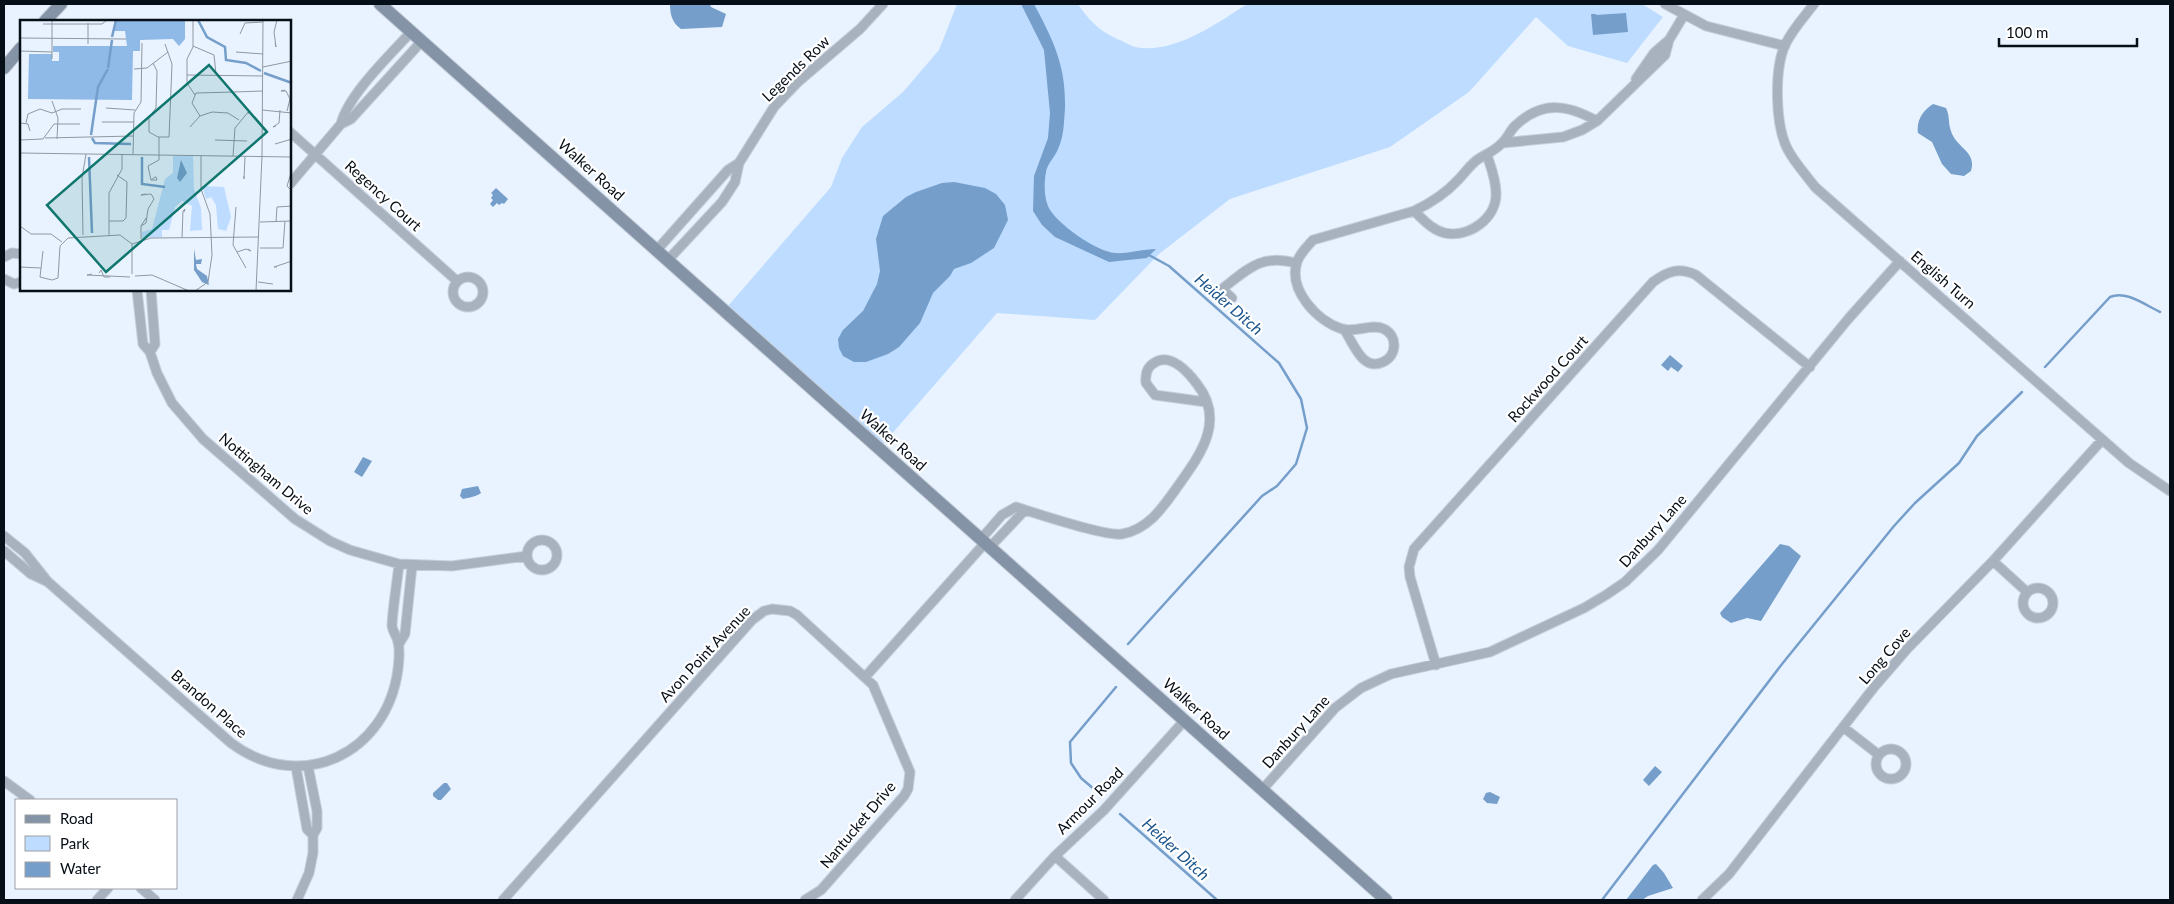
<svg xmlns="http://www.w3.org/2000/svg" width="2174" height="904" viewBox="0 0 2174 904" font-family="Lato,sans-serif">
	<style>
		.green { fill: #bddcff }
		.water { fill: #759eca }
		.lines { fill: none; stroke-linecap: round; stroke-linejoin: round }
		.stream { stroke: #759eca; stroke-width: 2.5 }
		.street-casing { stroke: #c5ceda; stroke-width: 11 }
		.secondary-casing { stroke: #c5ceda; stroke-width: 14 }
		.street { stroke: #a8b2be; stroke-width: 9 }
		.secondary { stroke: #8493a5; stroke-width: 12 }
		.labels { text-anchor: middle; stroke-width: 4.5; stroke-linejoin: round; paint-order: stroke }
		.street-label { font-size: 15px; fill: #060e17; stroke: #fff }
		.water-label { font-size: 16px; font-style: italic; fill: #1a558d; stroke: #fff }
		.inset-river { fill: none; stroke: #759eca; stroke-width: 2.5 }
		.inset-road { fill: none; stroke: #8e97a2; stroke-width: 1 }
		.view { fill: #0f766e; fill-opacity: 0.15; stroke: #0f766e; stroke-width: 2.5 }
		.inset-edge { fill: none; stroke: #060e17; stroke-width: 2.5 }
	</style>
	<rect width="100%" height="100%" fill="#e9f3ff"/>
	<!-- green -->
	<path class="green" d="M957,4h121c10,16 22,27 39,35 6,2 12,6 18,8 38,8 81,-23 112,-43h395l21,13 -36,46 -59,-17 -32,-29 -67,75 -79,55 -160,52 -71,55 -64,66 -98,-7 -114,131 -155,-138 103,-119 11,-29 20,-31 41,-35 36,-42z"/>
	<!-- water -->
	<path class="water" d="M670,4h40l1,3 15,7 -4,13 -41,2c-9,-6 -11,-15 -11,-25z
		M1021,4h13c19,36 32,61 31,104 -1,13 -1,29 -7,41 -3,8 -11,15 -12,23 -2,10 -2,25 2,34 6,16 49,46 67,47 13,1 28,-4 41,-4l-9,9 -38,4 -54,-25 -13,-12 -9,-14 1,-35 14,-38 2,-25 -6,-63z
		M1626,13l2,19 -35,3 -2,-21h5v1z
		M1933,104l13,4c4,8 2,15 5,23 5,17 26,20 20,40l-7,5 -13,-2 -9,-10 -10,-22 -14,-9c-2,-12 5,-23 15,-29z
		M954,182l31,6 11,6 9,11 3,15 -14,28 -23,15 -17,6 -4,7 -17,17 -13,30 -21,24 -11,7 -22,8h-12l-11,-6 -4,-8 -1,-9 5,-9 20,-19 14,-27 3,-13 -4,-32 7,-23 23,-19 10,-5 26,-9z
		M496,188l12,11 -4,5 -2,-1 -3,2 -2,-2 -4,4 -3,-3 3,-4 -2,-2 2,-3 -2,-2z
		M1670,355l13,11 -5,6 -7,-5 -3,4 -7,-6z
		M363,457l9,4 -10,16 -8,-5z
		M478,486l3,7c-3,3 -13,5 -18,6l-3,-3 2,-7z
		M1780,544l9,2 12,10 -40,65 -14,-3 -16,5 -9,-6 -2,-4z
		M1655,766l7,6 -13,14 -6,-6z
		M444,783h3l4,6 -10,11h-3l-5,-4v-3z
		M1490,792l10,5 -3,7 -10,-1 -4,-4 3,-6z
		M1656,864l8,9 9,15 -25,8 -6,4h-16l27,-35z"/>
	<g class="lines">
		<!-- stream -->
		<path class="stream" d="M2045,367l65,-70c16,-7 35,8 50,15
			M1128,644l134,-148 15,-10 19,-22 11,-36 -6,-29 -22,-36 -110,-97 -22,-12
			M1102,796l-21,-18 -10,-15 -1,-21 46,-55
			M1120,814l97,86
			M1602,900l180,-236 112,-138 21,-23 44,-40 18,-27 45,-44"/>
		<defs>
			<path id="street" d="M1665,4l41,22 79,20
				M1814,4c-10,13 -22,26 -29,41 -11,25 -10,81 3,105 7,13 18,25 27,37l314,276 41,28
				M1636,79l18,-26 15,-13
				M341,124c7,-29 49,-69 70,-92
				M290,132l167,149
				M1502,143l61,-6 19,-7 15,-9 68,-66 4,-15 15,-25
				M290,184l51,-60 10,-5 71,-78
				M1414,211c10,9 18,19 31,22 24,5 52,-15 51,-40 0,-13 -5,-26 -9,-38
				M656,251l72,-81 11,-7
				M4,257l8,-4 9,1
				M667,261l55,-59 13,-20 4,-19 35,-56 25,-26 61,-52 23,-25
				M453 292a15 15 0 1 1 30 0a15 15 0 1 1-30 0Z
				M4,279l10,5 7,-2
				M137,290l6,54 7,8 7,21 15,30 31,36 92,80 35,22 20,9 49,14 53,2 75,-10
				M1232,298l-10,-9c27,-21 39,-35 74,-26
				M1344,329c9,13 18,43 39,33 14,-6 15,-26 1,-33 -13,-6 -28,4 -42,0 -25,-8 -54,-39 -45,-67 3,-9 10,-15 16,-22l101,-29c17,-8 32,-18 44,-31 7,-7 14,-18 22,-22 8,-5 16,-8 22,-15 6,-5 8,-13 14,-18 27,-25 52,-20 81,-4
				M150,352l5,-8 -4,-54
				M4,536l21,17 23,29 183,161c70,52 156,11 167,-74 1,-8 2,-19 0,-27 -1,-6 -6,-11 -6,-17 1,-20 5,-41 7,-61
				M981,539l21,-24 14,-8c19,6 90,30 106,27 27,-5 41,-27 56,-48 22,-31 48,-65 19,-102 -9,-12 -27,-32 -43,-21 -7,4 -9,12 -8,20l9,12 51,7
				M527 555a15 15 0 1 1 30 0a15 15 0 1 1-30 0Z
				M990,547l35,-37
				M4,551l27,23 17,8
				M1993,561l34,31
				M2023 603a15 15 0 1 1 30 0a15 15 0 1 1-30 0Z
				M399,644l6,-10 7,-68
				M1436,665l-26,-88 -1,-10 5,-18 239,-267c15,-11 26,-15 43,-7l114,92
				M866,676l119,-133
				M1843,727l36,28
				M1876 764a15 15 0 1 1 30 0a15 15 0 1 1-30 0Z
				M296,767l11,62 6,6
				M4,781l26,19
				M1262,790l73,-82 26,-20 30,-14 99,-22 94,-44 22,-13 19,-13 33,-32 191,-232 51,-57
				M1055,856l49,44
				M141,888l14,12
				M97,900l11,-12
				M297,900l12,-27 4,-20v-18l4,-7v-17l-9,-45
				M503,900l249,-280 12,-9 8,-2 18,2 7,4 76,70 37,87 -2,17 -4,7 -83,94 -16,10
				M1015,900l40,-44 49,-46 80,-89
				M1702,900l27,-26 146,-188 33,-38 85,-87 109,-121"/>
			<path id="secondary" d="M380,4l1006,896
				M45,21l16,-17
				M4,68l17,-20"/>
		</defs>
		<!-- street casing -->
		<use href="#street" class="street-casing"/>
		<!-- secondary casing -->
		<use href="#secondary" class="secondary-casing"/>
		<!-- street -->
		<use href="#street" class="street"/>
		<!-- secondary -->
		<use href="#secondary" class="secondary"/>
	</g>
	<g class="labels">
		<!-- street labels -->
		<g class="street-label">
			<text transform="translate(796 69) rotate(-44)" y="5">Legends Row</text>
			<text transform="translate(591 170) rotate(42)" y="5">Walker Road</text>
			<text transform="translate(383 196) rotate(42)" y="5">Regency Court</text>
			<text transform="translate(1943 280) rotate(41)" y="5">English Turn</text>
			<text transform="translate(1548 379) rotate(-48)" y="5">Rockwood Court</text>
			<text transform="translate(893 440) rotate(42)" y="5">Walker Road</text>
			<text transform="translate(266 474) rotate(40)" y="5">Nottingham Drive</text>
			<text transform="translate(1653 531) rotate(-48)" y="5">Danbury Lane</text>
			<text transform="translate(705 654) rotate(-47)" y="5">Avon Point Avenue</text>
			<text transform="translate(1885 656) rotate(-49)" y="5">Long Cove</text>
			<text transform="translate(209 704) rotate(41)" y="5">Brandon Place</text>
			<text transform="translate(1196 709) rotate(42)" y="5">Walker Road</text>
			<text transform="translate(1296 732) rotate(-48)" y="5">Danbury Lane</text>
			<text transform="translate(1090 801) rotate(-45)" y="5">Armour Road</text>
			<text transform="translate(858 825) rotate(-50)" y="5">Nantucket Drive</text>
		</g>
		<!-- water labels -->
		<g class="water-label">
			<text transform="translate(1229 304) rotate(41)" y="6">Heider Ditch</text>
			<text transform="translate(1176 849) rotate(42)" y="6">Heider Ditch</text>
		</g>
	</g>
	<!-- overview -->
	<g transform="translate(20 20)">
		<rect width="271" height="271" fill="#e9f3ff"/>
		<path d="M153,136h20l1,33 7,19 1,22 -12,1 2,-25 -10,-5 -7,6 -6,23h-7v7l-20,1v-6l10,-3 13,-50 8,-6zM182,166l22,1 7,30 -5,14 -8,-2 -2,-24 -5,-8 -5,2z" fill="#bddcff"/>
		<path d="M95,0h70v19l-6,7 -6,-7 -33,1v11h-7l-1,49 -104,-1 1,-45h23v7h7v-9h-6v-6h74l-2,-15h-12z" fill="#8fb9e6"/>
		<path d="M161,140l6,13 -7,9 -3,-4zM174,229l2,11 6,-1 -1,5h-5l1,5 10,7 2,9 -7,-3 -8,-12z" fill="#759eca"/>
		<path class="inset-river" d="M178,0l9,17 18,10 1,13 20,3 15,8M92,17l4,-17M88,48l4,-28M244,53l28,10M71,115l7,-48 10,-18M72,118l3,5 36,1M69,137l3,76M122,137v27l23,3"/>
		<path class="inset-road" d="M173,0v27l-6,12v24l8,12M23,4h59l5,-4M220,14l5,-11 18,-1M0,18l106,1M255,23l1,4 -2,-15 3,-12M68,24v-21M173,26l21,9 2,19M0,31l32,1M216,32l27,2M32,39v-39M133,43l4,8 -1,37 -7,9v15l9,5h11l3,-73 -7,-20M243,47l29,-6M114,49l13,-1 21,-16M167,55l76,1M265,70l-4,1h5l4,8 -3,12M214,72l28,-1M32,81l6,17 -1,21M86,88l29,2M242,90l30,3M180,96l-8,-13 4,-10 38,-1M82,102h32M0,103l8,1 2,7M6,103l2,-9 12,-5 12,4 10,-4h19M172,105l-2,2 10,-11 12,-4 16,1 11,7M256,106l-3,1 6,-4 1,-13M25,118l88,-2M0,120l23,-1 11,-15h26M195,120l32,1M255,124l17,-5M0,133l272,4M113,135l1,-42 7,-11 1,-59M139,135v-18M213,136l2,-28 14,-17 -1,3M272,150l-5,16 5,5M224,156v3l1,-23M136,157l1,3h-6l4,-3zM131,160l-3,-14 11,-6v-5M216,187l-3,38 13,23M89,201h14l3,-3 1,-36 -10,-7M240,202l32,-1M256,202l1,-15 15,-1M0,206l11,8h20l11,8M121,206l5,-3 2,-14 6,-10 -3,-5 -10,1 5,-1M63,215l-1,-57 4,-24M89,215v-42l13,-24v-14M162,218l1,-27 2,-2 -1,3M121,219v-13l5,-8M112,224l19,-6 108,-1M112,224v30M240,228h23l2,-27M23,231l-3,26 12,3 6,-2 2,-32 8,-8 52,-3 12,9M217,232l9,-3 5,2 -3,-2M0,247l21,1M257,247h-3l18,-6M79,253l2,-3 3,7h6M72,254l-5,1 43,2M115,256l17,-1 37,16M238,262l15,2M175,271l13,-9 4,-27 -2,-41 -9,-25v-33M236,271l6,-135 1,-136"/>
		<path class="view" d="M189,45l58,67 -161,140 -59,-67z"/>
		<rect width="271" height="271" class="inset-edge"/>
	</g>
	<!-- border -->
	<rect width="2174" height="904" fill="none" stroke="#060e17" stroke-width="10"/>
	<!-- legend -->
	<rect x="15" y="799" width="162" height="90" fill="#ffffff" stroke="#9b9fa2"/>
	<rect x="25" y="815" width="25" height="8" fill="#8493a5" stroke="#9b9fa2"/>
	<text x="60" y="824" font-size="15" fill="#060e17">Road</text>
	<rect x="25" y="836" width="25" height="15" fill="#bddcff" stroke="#9b9fa2"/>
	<text x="60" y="849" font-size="15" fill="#060e17">Park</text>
	<rect x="25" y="862" width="25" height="15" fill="#759eca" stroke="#9b9fa2"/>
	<text x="60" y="874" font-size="15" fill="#060e17">Water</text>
	<!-- scale -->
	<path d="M1999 38v8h138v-8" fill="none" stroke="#060e17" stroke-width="2.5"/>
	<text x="2006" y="38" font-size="15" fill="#060e17" stroke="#ffffff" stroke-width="4" paint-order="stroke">100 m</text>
</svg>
